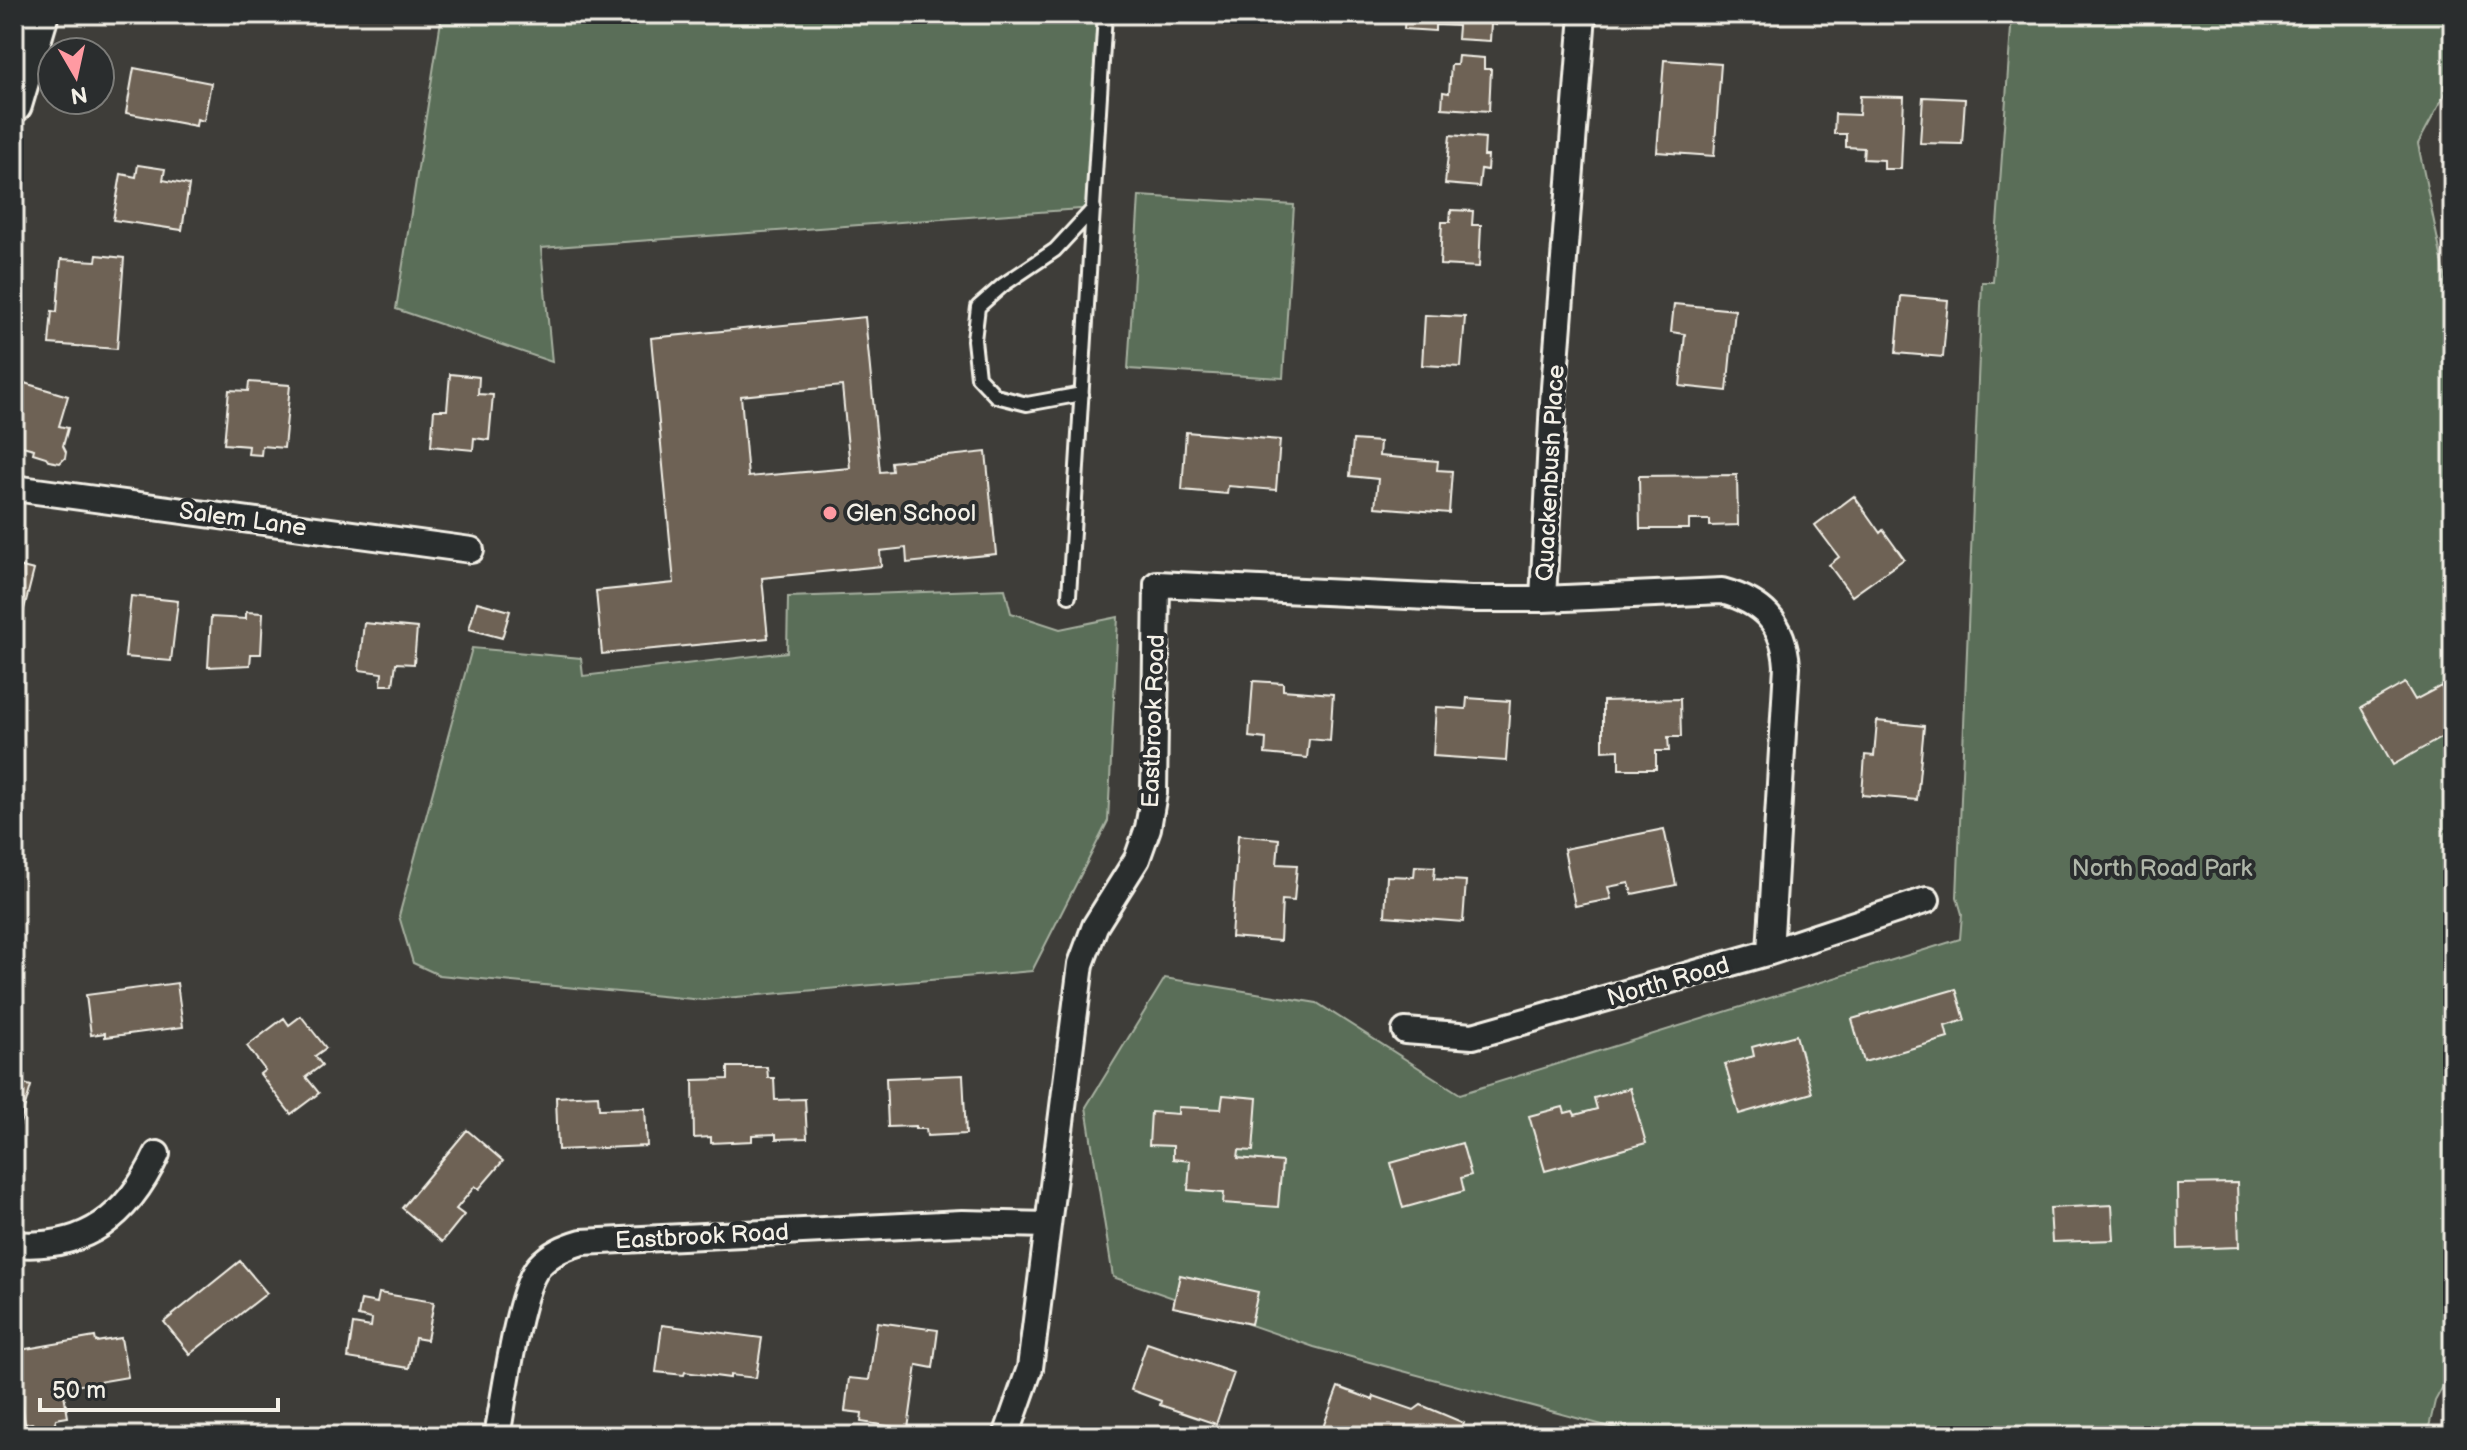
<svg xmlns="http://www.w3.org/2000/svg" width="2467" height="1450" viewBox="0 0 2467 1450" font-family="'Balsamiq Sans',sans-serif">
	<style>
		.green { fill: #5a6e59; stroke: #a7b0a0; stroke-width: 2 }
		.building { fill: #6e6254; stroke: #f4f1e8; stroke-width: 2; fill-rule: evenodd }
		.lines { fill: none; stroke-linecap: round; stroke-linejoin: round }
		.service-casing { stroke: #f4f1e8; stroke-width: 18 }
		.minor-casing { stroke: #f4f1e8; stroke-width: 30 }
		.secondary-casing { stroke: #f4f1e8; stroke-width: 40 }
		.service { stroke: #2a2d2e; stroke-width: 12 }
		.minor { stroke: #2a2d2e; stroke-width: 24 }
		.secondary { stroke: #2a2d2e; stroke-width: 34 }
		.poi-dot { fill: #ff9aa2; stroke: #2a2d2e; stroke-width: 3 }
		.labels { text-anchor: middle; stroke-width: 8; stroke-linejoin: round; paint-order: stroke }
		.street-label { font-size: 24px; fill: #f4f1e8; stroke: #2a2d2e }
		.poi-label { font-size: 24px; fill: #f4f1e8; stroke: #2a2d2e; text-anchor: start }
		.park-label { font-size: 24px; fill: #afb6a8; stroke: #2a2d2e }
	</style>
	<rect width="100%" height="100%" fill="#3e3d39"/>
	<filter id="ink" filterUnits="userSpaceOnUse"><feTurbulence type="fractalNoise" baseFrequency=".0125" numOctaves="2"/><feDisplacementMap in="SourceGraphic" scale="16" xChannelSelector="R" yChannelSelector="G"/><feConvolveMatrix kernelMatrix="1 2 1 2 8 2 1 2 1" color-interpolation-filters="sRGB"/></filter>
	<g filter="url(#ink)">
		<!-- green -->
		<path class="green" d="M442,14h662l-10,194 -553,40 11,114 -156,-53z
			M2012,14h441v65l-35,65 35,170v1054l-18,33 -8,35h-784l-329,-89 -201,-70 -27,-170 79,-129 152,25 143,91 500,-155 2,-25 -5,-17 25,-615h11z
			M1139,196l155,9 -11,173 -155,-9z
			M1005,589l6,24 49,16 58,-12 -10,204 -76,150 -329,29 -264,-25 -26,-12 -14,-47 73,-268 109,10 2,18 204,-24 1,-55z"/>
		<!-- building -->
		<path class="building" d="M1405,14h92l-1,11 -5,-1 -1,17 -33,-2 1,-13 -23,-1v6l-31,-2z
			M1458,56l26,2v11h7l-2,42 -47,-3 1,-16 6,1 2,-28h6z
			M1664,60l57,4 -7,92 -57,-4z
			M134,68l77,15 -7,38 -7,-2 -1,7 -70,-13z
			M1860,96l44,1 -3,72h-17v-9l-21,-1 1,-11 -18,-1v-13h-12l1,-20 24,1z
			M1923,97l42,2 -3,45 -42,-1z
			M1450,135l35,3 -1,18h4l-1,14 -6,-1 -2,18 -34,-3z
			M138,165l27,4 -2,11 26,5 -7,45 -69,-10 8,-46 15,3z
			M1451,210l22,1 -1,14h9l-2,42 -39,-2 2,-43h8z
			M97,255l27,3 -7,91 -68,-5 3,-33 5,1 4,-53 35,2z
			M1901,296l47,4 -5,57 -47,-4z
			M1674,304l61,6 -8,81 -47,-5 5,-52 -14,-2z
			M1425,315l40,2 -4,50 -39,-2z
			M865,317l15,155 12,-1 -1,-9 95,-10 10,102 -89,9 -1,-15 -26,3 1,15 -119,12 6,60 -166,16 -6,-63 78,-8 -23,-245zM842,386l8,82 -102,9 -7,-81z
			M450,374l29,3 -1,17 15,1 -4,45 -15,-2 -1,12 -42,-4 3,-36h13z
			M21,382l47,14 -9,30 9,2 -5,18 3,6 -1,6 -5,5 -11,-2 -3,-4 -13,-4 1,-4 -20,-5v-37z
			M249,382l41,3 -6,63 -22,-2 -1,9 -13,-1 1,-8 -25,-2 5,-54 19,1z
			M1186,432l94,8 -4,50 -48,-4 -1,8 -45,-4z
			M1353,440l27,2 -1,14 59,5 -1,9 15,1 -3,42 -74,-6 3,-28 -28,-3z
			M1737,475l1,50 -28,1v-6h-21v9h-49l-1,-53z
			M1854,496l26,37 3,-3 21,29 -52,37 -23,-31 10,-8 -24,-32z
			M14,565l20,5 -11,43 -9,-3z
			M131,596l47,5 -7,60 -46,-4z
			M477,602l33,9 -8,27 -33,-9z
			M246,612l17,1 -2,41h-10l-1,11 -42,2 3,-50 35,2z
			M364,623l53,5 -3,36 -18,-1 -3,22h-12l1,-12 -23,-3z
			M1253,681l30,2v7l50,4 -3,47 -21,-2 -2,19 -42,-4 1,-15 -17,-2z
			M2405,683l10,17 26,-14 12,20 -4,5 4,7v13l-60,34 -32,-57z
			M1467,698l43,3 -4,60 -73,-5 3,-49 30,2z
			M1680,699l1,38h-13l1,14h-13v18h-37v-19l-16,1v-50z
			M1877,721l47,5 -7,74 -55,-5 3,-40 9,1z
			M1664,829l12,56 -44,9 -3,-11 -21,4 3,12 -36,7 -11,-57z
			M1238,835l41,4 -2,25 20,1 -3,36 -12,-1 -2,41 -49,-4z
			M1415,866l20,1 -1,12 32,2 -3,41 -78,-6 2,-40 27,1z
			M177,983l6,44 -78,10v-4l-14,2 -5,-40z
			M1956,989l9,31 -20,6 3,12 -84,24 -12,-43z
			M301,1016l25,32 -11,8 7,9 -16,12 13,16 -28,21 -31,-40 5,-4 -18,-24 37,-28 5,7z
			M1796,1035l16,58 -73,21 -14,-50 29,-8 -2,-9z
			M728,1067h39l1,11h6l1,22 30,-1 2,39 -31,1v-5l-24,1v6l-41,2v-6l-17,1 -1,-58 35,-1z
			M963,1075l3,59 -39,2 -1,-7h-11v-3l-27,1 -2,-49z
			M14,1081l17,5 -17,58z
			M1630,1088l16,55 -101,28 -16,-55 34,-9 2,6 8,-2 2,4 22,-6 -3,-11z
			M598,1095l1,14 46,-1 2,38 -89,4 -2,-53z
			M1223,1095l34,3 -4,53 -14,-1 -1,8 44,4 -4,45 -55,-4 1,-10 -36,-3 2,-29 -17,-2v-13l-24,-1 2,-33 27,2v-7l43,2z
			M467,1130l36,31 -24,28 -4,-3 -19,23 8,6 -22,27 -40,-34z
			M1462,1143l9,32 -10,3 3,13 -61,17 -12,-45z
			M2237,1183l2,64 -61,2 -1,-65z
			M2112,1205l2,35 -62,2 -2,-34z
			M240,1261l27,32 -77,61 -26,-32z
			M1180,1275l78,17 -7,32 -78,-17z
			M379,1293l55,9 -7,38 -12,-2 -6,30 -61,-10 5,-34 18,3 1,-8 -14,-3 3,-16 16,3z
			M877,1322l61,8 -5,38 -16,-3 -9,64 -47,-7 1,-9 -17,-2 4,-33 20,2z
			M662,1325l100,13 -6,40 -26,-3v3l-45,-6 -1,3 -28,-3z
			M95,1337l1,5 25,-4 7,39 -65,11 5,29 -12,2 -3,12 -11,2 -10,-10 -7,1 -11,-73z
			M1147,1343l87,30 -18,51 -56,-19 1,-4 -30,-11z
			M1338,1387l35,13 1,-4 40,14 7,-5 43,18 -5,13h-121l-16,-6z"/>
		<g class="lines">
			<defs>
				<path id="service" d="M1082,394l-55,10 -31,-8 -18,-19 -4,-37 4,-33 25,-22 52,-35 39,-42
					M1069,596l36,-582"/>
				<path id="minor" d="M14,488l457,62
					M1543,599l10,-198 30,-387
					M1405,1031l68,5 297,-84 157,-52
					M14,1244c72,6 114,-28 143,-90
					M497,1436c7,-36 21,-147 42,-170 12,-13 26,-19 43,-24l380,-19 86,2
					M1006,1436l24,-68 51,-404 14,-38 42,-67 11,-31 6,-35 3,-209 314,15h72l179,-8c40,11 62,31 65,75l-17,286"/>
				<path id="secondary" d="M14,105l27,-91"/>
			</defs>
			<!-- service casing -->
			<use href="#service" class="service-casing"/>
			<!-- minor casing -->
			<use href="#minor" class="minor-casing"/>
			<!-- secondary casing -->
			<use href="#secondary" class="secondary-casing"/>
			<!-- service -->
			<use href="#service" class="service"/>
			<!-- minor -->
			<use href="#minor" class="minor"/>
			<!-- secondary -->
			<use href="#secondary" class="secondary"/>
		</g>
	</g>
	<!-- markers -->
	<circle class="poi-dot" cx="830" cy="513" r="8"/>
	<g class="labels">
		<!-- street labels -->
		<g class="street-label">
			<text transform="translate(1550 473) rotate(-87)" y="8">Quackenbush Place</text>
			<text transform="translate(243 519) rotate(8)" y="8">Salem Lane</text>
			<text transform="translate(1153 721) rotate(-88)" y="8">Eastbrook Road</text>
			<text transform="translate(1668 981) rotate(-16)" y="8">North Road</text>
			<text transform="translate(702 1236) rotate(-3)" y="8">Eastbrook Road</text>
		</g>
		<!-- poi labels -->
		<g class="poi-label">
			<text x="846" y="521">Glen School</text>
		</g>
		<!-- park labels -->
		<g class="park-label">
			<text x="2162" y="876">North Road Park</text>
		</g>
	</g>
	<!-- margin -->
	<rect width="2467" height="1450" fill="none" stroke="#2a2d2e" stroke-width="48"/>
	<rect x="24" y="24" width="2419" height="1402" fill="none" stroke="#f4f1e8" stroke-width="3" filter="url(#ink)"/>
	<!-- north arrow -->
	<g transform="translate(76 76) rotate(171)"><circle r="38" fill="#2a2d2e" stroke="#7b7b78" stroke-width="2"/>
	<path d="M0-6L14 30L0 20L-14 30Z" fill="#ff9aa2"/>
	<text y="-12" font-size="22" font-weight="bold" text-anchor="middle" fill="#f4f1e8">N</text>
	</g>
	<!-- scale -->
	<path d="M40 1398v12h238v-12" fill="none" stroke="#f4f1e8" stroke-width="4"/>
	<text x="52" y="1398" font-size="24" fill="#f4f1e8" stroke="#2a2d2e" stroke-width="6" paint-order="stroke">50 m</text>
</svg>
